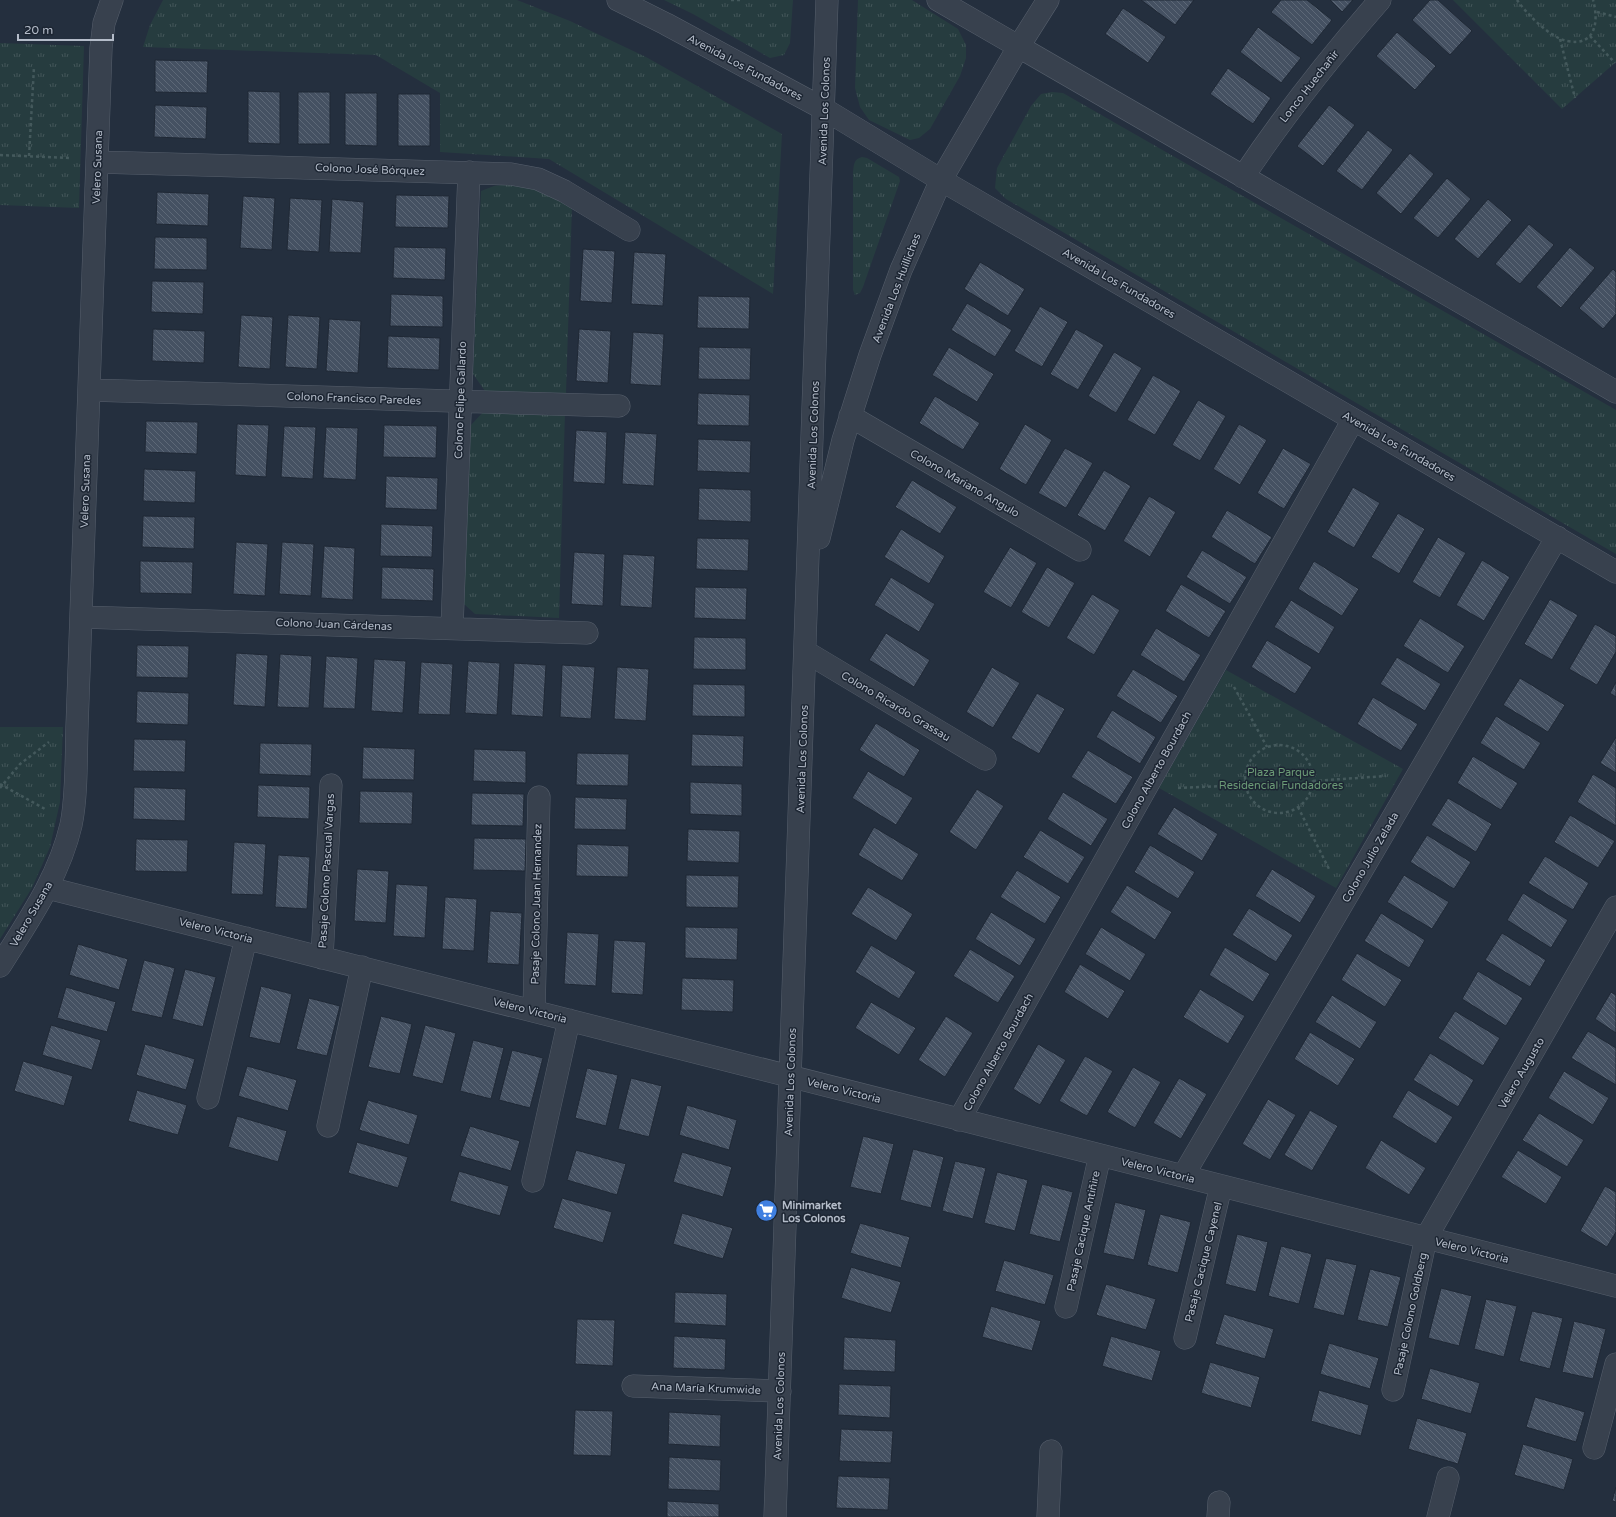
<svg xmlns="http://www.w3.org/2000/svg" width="1616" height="1517" viewBox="0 0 1616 1517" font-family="'Varela Round',sans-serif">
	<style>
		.grass { fill: url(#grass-tufts) }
		.building { fill: url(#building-back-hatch); stroke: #1f2835 }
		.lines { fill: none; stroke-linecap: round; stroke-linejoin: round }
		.minor-casing { stroke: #565f6c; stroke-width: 23 }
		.path { stroke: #44595c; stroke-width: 2.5; stroke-dasharray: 3 3; stroke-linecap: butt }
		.minor { stroke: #38414e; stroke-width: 22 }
		.labels { text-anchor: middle; stroke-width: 3; stroke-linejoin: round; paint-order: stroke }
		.street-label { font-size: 11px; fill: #b4bcc9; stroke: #1d2633 }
		.park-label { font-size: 11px; fill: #6b9a76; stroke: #1d2633 }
		.poi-label { font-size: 11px; font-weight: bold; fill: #b4bcc9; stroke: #1d2633; text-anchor: start }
	</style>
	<defs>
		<pattern id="grass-tufts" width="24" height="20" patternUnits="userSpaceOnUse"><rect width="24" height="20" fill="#263c3f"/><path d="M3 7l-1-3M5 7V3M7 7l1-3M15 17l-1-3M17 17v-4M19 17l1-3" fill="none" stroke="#435659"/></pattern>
		<pattern id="building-back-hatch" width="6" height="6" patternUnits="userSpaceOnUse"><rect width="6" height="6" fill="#455162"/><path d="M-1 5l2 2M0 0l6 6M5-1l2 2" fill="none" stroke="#5d6877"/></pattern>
	</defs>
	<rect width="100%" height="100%" fill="#242f3e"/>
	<!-- grass -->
	<path class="grass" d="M163,0h354l53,21 76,36 136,77 -9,160 -224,-135 -109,-7v-59l-64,-38 -233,-8 7,-22z
		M664,0h129l-3,43 -6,12 -14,3 -77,-44z
		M858,0h54l46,29 8,16v13l-6,18 -30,53 -11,9 -9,2 -41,-20 -9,-13 -5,-19z
		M1453,0h163v62l-54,47z
		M0,43l84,3 -5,162 -79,-3z
		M1052,92l11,1 553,317v144l-610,-355 -11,-11 2,-20 34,-62 10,-12z
		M862,157l5,1 32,19 1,4 -37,106 -3,6 -5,2 -2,-5v-118c1,-8 1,-13 9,-15z
		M508,184l21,2 43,20 -6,187 -81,-2 -12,-17 8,-183 13,-5z
		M486,409l79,3 -6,206 -84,-4 -11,-10 7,-179z
		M1226,670l177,99 -67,119 -177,-100z
		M0,727h63l-3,75 -10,45 -18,41 -32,51z"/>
	<!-- building -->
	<path class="building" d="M1141,0h53l-19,25z
		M1281,0h26l25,20 -20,25 -41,-33z
		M1330,0h23l-11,12z
		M1430,0h8l34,31 -22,24 -38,-35z
		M1123,8l43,29 -18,26 -43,-29z
		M1258,27l43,31 -20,25 -41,-31z
		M1397,32l39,34 -21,24 -39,-34z
		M155,60l53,1 -1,32 -52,-1z
		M1228,68l43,30 -18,26 -43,-30z
		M248,91l32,1v52l-32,-1z
		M298,92h32v52h-32z
		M345,93h32v53l-32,-1z
		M398,94h32v52h-32z
		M155,105l52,2 -1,32 -52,-2z
		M1329,105l26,20 -32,41 -26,-20z
		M1368,130l25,20 -31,40 -26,-19z
		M1410,153l24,21 -33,40 -25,-21z
		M1447,178l24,21 -33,39 -25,-20z
		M157,192l52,2 -1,32 -52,-2z
		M396,195l53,1 -1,32 -53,-1z
		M243,196l32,2 -3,52 -32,-2z
		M290,198l32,2 -3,52 -32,-2z
		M332,199l32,3 -3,51 -32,-1z
		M1488,199l24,21 -34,39 -24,-20z
		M1529,224l25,21 -34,39 -25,-20z
		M155,237l52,1v32l-53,-1z
		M394,247l52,1 -1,32 -52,-2z
		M1570,247l25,21 -34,40 -25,-21z
		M583,249l32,2 -3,52 -32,-2z
		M634,252l32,2 -3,52 -32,-2z
		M980,262l45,27 -17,27 -44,-27z
		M1613,269l3,3v42l-13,15 -24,-21z
		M152,281l52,1 -1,32 -52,-2z
		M391,294l52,2v31l-53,-1z
		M698,296l52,1 -1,32 -52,-1z
		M967,303l45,27 -17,27 -44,-27z
		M1040,306l28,16 -26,45 -28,-16z
		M241,315l32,2 -3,52 -32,-2z
		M288,315l32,2 -3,52 -32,-2z
		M329,319l32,2 -3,52 -32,-2z
		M153,329l52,2 -1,32 -52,-2z
		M579,329l32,2 -3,52 -32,-2z
		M1076,329l28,16 -26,45 -28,-16z
		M633,332l31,2 -3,52 -31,-2z
		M388,336l52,2 -1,32 -52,-2z
		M699,347l52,1 -1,32 -52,-1z
		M949,347l45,27 -17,28 -45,-27z
		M1114,352l28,16 -26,45 -28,-17z
		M1153,375l28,16 -26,44 -28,-15z
		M698,393l52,2 -1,31 -52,-1z
		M935,396l45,27 -17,27 -44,-27z
		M1198,400l28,16 -26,45 -28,-16z
		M146,421l52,1 -1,32 -52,-2z
		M237,424l32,1 -3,52 -31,-2z
		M1025,424l27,16 -26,45 -27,-16z
		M1239,424l28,16 -27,45 -27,-16z
		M384,425l53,1 -1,32 -53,-1z
		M284,426l32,1 -3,52 -32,-2z
		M326,427l32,1 -2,52 -33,-2z
		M576,430l31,2 -2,52 -32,-2z
		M625,432l32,2 -3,52 -32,-2z
		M698,439l53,2 -1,32 -53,-2z
		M1065,448l28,15 -27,45 -28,-15z
		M1283,448l28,16 -27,45 -27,-16z
		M144,469l52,2 -1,32 -52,-2z
		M1104,470l27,16 -26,45 -28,-16z
		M386,476l52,2 -1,32 -52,-2z
		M912,480l45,27 -17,27 -45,-27z
		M1353,487l27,16 -26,45 -27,-16z
		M699,488l52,2v32l-53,-2z
		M1149,496l27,16 -26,45 -27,-16z
		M1227,510l45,27 -17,27 -44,-27z
		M1398,513l27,16 -26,45 -28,-17z
		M143,516l52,1 -1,32 -52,-2z
		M381,524l52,2 -1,31 -52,-1z
		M901,529l44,27 -16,28 -45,-27z
		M1438,537l28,16 -26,45 -28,-16z
		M697,538l52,1 -1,32 -52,-2z
		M236,542l32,2 -3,52 -32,-2z
		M282,542l32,2 -3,52 -32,-2z
		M324,546l31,2 -2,52 -32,-2z
		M1010,547l27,16 -26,45 -28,-16z
		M1202,550l45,27 -17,27 -44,-27z
		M574,552l31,2 -2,52 -32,-2z
		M623,554l32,2 -3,52 -32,-2z
		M1482,560l28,17 -26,44 -28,-16z
		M140,561l53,1 -1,32 -52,-1z
		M1314,561l45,28 -17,27 -44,-27z
		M382,567l52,2 -1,32 -52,-2z
		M1047,567l28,16 -26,45 -28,-16z
		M891,577l44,27 -16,28 -45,-27z
		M1181,584l45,27 -17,27 -44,-27z
		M695,587l52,1 -1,32 -52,-2z
		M1092,594l28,16 -26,45 -28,-17z
		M1550,599l28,16 -26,45 -28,-16z
		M1291,600l44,27 -16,27 -45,-27z
		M1420,618l45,28 -17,27 -45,-27z
		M1595,624l21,12v16l-19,33 -28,-16z
		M1156,628l45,27 -17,27 -44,-27z
		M886,633l44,27 -16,27 -45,-27z
		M694,637l52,1v32l-53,-1z
		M1267,640l45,27 -17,27 -44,-27z
		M137,645l52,1 -1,32 -52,-1z
		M236,653l32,2 -3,52 -32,-2z
		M280,654l32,2 -3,52 -32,-1z
		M326,656l32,2 -3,51 -32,-1z
		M1397,657l44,27 -16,27 -45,-27z
		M374,659l32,2 -3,52 -32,-2z
		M468,661l32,2 -3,52 -32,-2z
		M421,662l32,2 -3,51 -32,-1z
		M514,663l32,2 -3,52 -32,-2z
		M562,665l33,2 -4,52 -31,-2z
		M617,667l32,2 -3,52 -32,-2z
		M992,667l28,16 -27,45 -27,-16z
		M1133,669l45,27 -17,27 -45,-27z
		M1520,678l45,27 -17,27 -45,-27z
		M1616,682v15l-6,-4z
		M693,684l52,1v32l-53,-1z
		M137,691l52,2 -1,32 -52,-2z
		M1037,693l28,16 -26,45 -28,-16z
		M1373,697l45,27 -17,27 -44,-27z
		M1112,710l44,27 -16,27 -44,-27z
		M1496,716l45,27 -17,27 -44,-27z
		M876,723l44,27 -16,27 -45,-27z
		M692,734l52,2 -1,31 -52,-1z
		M1616,737v36l-16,-10z
		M134,739l52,1 -1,32 -52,-1z
		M260,743l52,1 -1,32 -52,-2z
		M363,747l52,2 -1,31 -52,-1z
		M474,749l52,2v32l-53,-2z
		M1088,750l45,27 -17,27 -45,-27z
		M577,753l52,1 -1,32 -52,-1z
		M1473,756l45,27 -17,27 -44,-27z
		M868,771l45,27 -17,27 -44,-27z
		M1593,774l23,14v38l-39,-24z
		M690,782l52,2v32l-52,-2z
		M258,785l52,2 -1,32 -52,-2z
		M134,787l52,2 -1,32 -52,-2z
		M977,789l27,17 -28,44 -27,-18z
		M360,791l53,1 -1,32 -53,-1z
		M1063,792l45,27 -17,27 -44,-27z
		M472,793l52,1 -1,32 -52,-1z
		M575,797l52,2 -1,31 -52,-1z
		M1448,798l44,26 -16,28 -45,-27z
		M1174,807l44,27 -16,27 -45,-27z
		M1570,815l45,26 -17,27 -44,-26z
		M874,827l45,27 -17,27 -44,-26z
		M688,829l52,2 -1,32 -52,-2z
		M1040,830l45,27 -17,27 -45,-27z
		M1427,835l44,27 -17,27 -44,-27z
		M474,838l52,1 -1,32 -52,-1z
		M136,839l52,1 -1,32 -52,-1z
		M234,842l32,2 -3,51 -32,-1z
		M577,844l52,2 -1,31 -52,-1z
		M1150,845l45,27 -17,27 -44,-27z
		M278,855l32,2 -3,52 -32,-2z
		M1545,856l44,27 -16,27 -45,-27z
		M357,869l32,2 -3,52 -32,-2z
		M1272,869l44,27 -16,27 -45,-27z
		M1017,870l44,27 -16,27 -45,-27z
		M686,875l53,1 -1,32 -52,-1z
		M1404,875l45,27 -17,27 -45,-27z
		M396,884l32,2 -3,52 -32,-2z
		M1127,885l45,27 -17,28 -45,-28z
		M868,887l45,27 -17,27 -45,-27z
		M1523,893l45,27 -17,28 -44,-28z
		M445,897l32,2 -3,52 -32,-2z
		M1249,908l44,27 -17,27 -44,-27z
		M490,911l32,2 -3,52 -32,-2z
		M991,912l45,27 -16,27 -45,-27z
		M1381,913l44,27 -16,28 -45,-27z
		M685,927l53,1 -1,32 -52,-2z
		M1101,927l45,27 -16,27 -45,-27z
		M567,932l32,2 -3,52 -32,-2z
		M1502,933l44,27 -16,27 -45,-27z
		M614,940l32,2 -3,53 -32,-2z
		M78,944l50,15 -9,31 -50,-15z
		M871,945l45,27 -17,27 -44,-27z
		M1225,947l45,27 -17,28 -44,-27z
		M970,949l45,27 -17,27 -45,-27z
		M1357,953l45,27 -17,27 -44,-27z
		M144,960l31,8 -13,50 -31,-7z
		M1080,964l45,27 -17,28 -44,-27z
		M185,969l31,8 -13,50 -31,-8z
		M1478,971l45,27 -17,28 -44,-27z
		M682,978l52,2 -1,32 -52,-2z
		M261,986l31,8 -12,50 -31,-7z
		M66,987l50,15 -9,30 -50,-14z
		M1200,989l45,27 -17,28 -45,-27z
		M1611,992l5,3v38l-21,-14z
		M1332,995l45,27 -17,27 -45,-27z
		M309,998l31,8 -13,50 -31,-7z
		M871,1002l45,26 -17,27 -44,-27z
		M1455,1011l45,27 -17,28 -45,-28z
		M381,1016l31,8 -12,50 -32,-7z
		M946,1016l27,17 -28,44 -27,-17z
		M51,1025l50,15 -9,30 -50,-15z
		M425,1025l31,8 -13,51 -31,-8z
		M1588,1031l28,17v37l-45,-27z
		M1310,1032l45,27 -17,27 -44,-27z
		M473,1040l31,8 -13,51 -31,-8z
		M145,1044l50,15 -9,31 -50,-15z
		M1038,1044l28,16 -26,45 -27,-16z
		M512,1050l31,8 -13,50 -31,-8z
		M1430,1053l44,27 -16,27 -45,-27z
		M1085,1056l28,15 -26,45 -28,-15z
		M23,1061l50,15 -9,30 -50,-15z
		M247,1066l50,14 -9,31 -50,-15z
		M1133,1067l28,15 -26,46 -28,-16z
		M587,1068l31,7 -12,51 -31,-8z
		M1564,1071l45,27 -16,27 -45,-27z
		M631,1078l31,8 -13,51 -31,-8z
		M1179,1078l28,16 -26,45 -28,-16z
		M137,1090l50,15 -9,30 -50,-14z
		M1408,1090l45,27 -17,27 -44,-27z
		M1268,1099l28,16 -26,45 -28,-16z
		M368,1100l50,15 -9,30 -50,-15z
		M687,1105l50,15 -8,30 -50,-15z
		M1310,1110l28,16 -26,45 -28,-16z
		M1539,1113l45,27 -17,27 -45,-27z
		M237,1116l50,15 -9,31 -50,-15z
		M470,1126l50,15 -9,30 -51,-15z
		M863,1136l31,8 -13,50 -31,-7z
		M1381,1140l45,28 -17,27 -44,-27z
		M357,1142l51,15 -10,31 -50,-15z
		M913,1149l31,8 -13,51 -31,-8z
		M576,1150l50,14 -9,31 -50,-15z
		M1518,1150l44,27 -16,27 -45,-27z
		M682,1152l50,15 -9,30 -50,-15z
		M955,1161l31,7 -13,51 -31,-8z
		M459,1171l50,15 -9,30 -50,-15z
		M997,1172l31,8 -13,51 -31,-8z
		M1042,1184l31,8 -13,50 -31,-8z
		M1605,1186l11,6v40l-9,15 -27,-16z
		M562,1198l50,14 -9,31 -50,-15z
		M1115,1202l31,8 -12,50 -31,-7z
		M682,1213l51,15 -10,31 -50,-15z
		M1160,1214l31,8 -13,51 -31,-8z
		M860,1223l50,14 -9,31 -51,-15z
		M1237,1234l31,8 -12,50 -31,-8z
		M1281,1246l31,8 -13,50 -31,-8z
		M1326,1258l31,7 -13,51 -31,-8z
		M1004,1260l50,15 -9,30 -50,-14z
		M851,1267l50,15 -10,31 -50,-15z
		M1370,1269l31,8 -13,50 -31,-7z
		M1106,1284l50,15 -10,31 -50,-15z
		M1441,1288l31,8 -13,50 -31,-8z
		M675,1292l52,2 -1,32 -52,-3z
		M1486,1299l31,7 -13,51 -30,-8z
		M991,1306l50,15 -9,30 -50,-14z
		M1532,1311l31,7 -13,51 -31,-8z
		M1224,1314l50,15 -9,30 -50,-15z
		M577,1319l38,1 -2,46 -38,-2z
		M1574,1321l32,8 -13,50 -31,-7z
		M674,1336l52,3 -1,31 -52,-2z
		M1111,1336l50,15 -9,30 -50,-15z
		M844,1337l52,3 -1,32 -52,-2z
		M1329,1343l50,15 -9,31 -50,-15z
		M1210,1362l50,15 -9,31 -50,-15z
		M1430,1368l50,15 -9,31 -50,-15z
		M839,1384l52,2 -1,32 -52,-3z
		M1319,1390l50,15 -8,31 -50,-15z
		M1535,1397l50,15 -9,30 -50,-15z
		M575,1410l38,1 -2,45 -38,-1z
		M669,1412l52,3 -1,32 -52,-3z
		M1417,1418l50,15 -9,31 -50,-15z
		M841,1429l52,2 -2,32 -52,-2z
		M1523,1444l50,15 -9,31 -50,-15z
		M669,1457l52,3 -1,31 -52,-2z
		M838,1476l52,2 -2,32 -52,-2z
		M1616,1487v15l-4,-1z
		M667,1501l52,3v13h-52z"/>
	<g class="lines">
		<defs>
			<path id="minor" d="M618,0l48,24 158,85 117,71 675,392
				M938,0l678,392
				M97,162l414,12 27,5 26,12 65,39
				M1243,177c42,-63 88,-121 137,-177
				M89,390l530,16
				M850,416l230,134
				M819,538l24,-98 27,-85 31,-85 40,-90 78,-134 29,-46
				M81,617l506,16
				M452,628l17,-456
				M806,652l179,107
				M48,888l1568,398
				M322,958l9,-173
				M0,966c28,-45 59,-89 71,-141 6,-28 5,-68 6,-98l24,-679 3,-25 8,-23
				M534,1011l5,-214
				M208,1098l38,-160
				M959,1120l394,-700
				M328,1126l34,-159
				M1183,1176l374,-639
				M533,1181l36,-161
				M1066,1307l34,-152
				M1185,1338l36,-152
				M633,1386l147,5
				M1393,1390l33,-152 190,-331
				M1594,1448l22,-84
				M775,1517l52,-1517
				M1048,1517l3,-66
				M1218,1517l1,-15
				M1438,1517l10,-39"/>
		</defs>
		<!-- minor casing -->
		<use href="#minor" class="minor-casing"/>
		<!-- path -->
		<path class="path" d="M731,0h9
			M1517,0c10,14 32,37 50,41 29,6 32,-20 26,-41
			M1597,12l19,5
			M1590,36l25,27
			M1560,39l15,59
			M0,155l71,3
			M29,156l5,-89
			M1234,687l33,60
			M1245 779a34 34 0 1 1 68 0a34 34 0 1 1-68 0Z
			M1313,781l73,-5
			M0,784l45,25
			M0,788l20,-24 29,-22
			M1178,788l67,-3
			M1298,807l32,64"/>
		<!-- minor -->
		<use href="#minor" class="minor"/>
	</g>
	<!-- icons -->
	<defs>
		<symbol id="supermarket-disc" viewBox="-11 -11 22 22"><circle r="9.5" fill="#3f7fe0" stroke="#1d2633"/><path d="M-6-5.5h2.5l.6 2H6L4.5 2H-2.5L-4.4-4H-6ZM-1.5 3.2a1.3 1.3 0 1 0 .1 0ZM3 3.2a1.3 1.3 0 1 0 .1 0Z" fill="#fff"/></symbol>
	</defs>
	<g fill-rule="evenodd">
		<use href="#supermarket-disc" x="754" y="1198" width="25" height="25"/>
	</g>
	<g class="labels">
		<!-- street labels -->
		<g class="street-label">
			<text transform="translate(745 67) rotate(28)" y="4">Avenida Los Fundadores</text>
			<text transform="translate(1309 86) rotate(-52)" y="4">Lonco Huechañir</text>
			<text transform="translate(824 111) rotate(-88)" y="4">Avenida Los Colonos</text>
			<text transform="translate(97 167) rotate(-88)" y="4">Velero Susana</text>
			<text transform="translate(370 169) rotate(2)" y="4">Colono José Bórquez</text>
			<text transform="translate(1119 283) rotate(30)" y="4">Avenida Los Fundadores</text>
			<text transform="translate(896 288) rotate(-69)" y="4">Avenida Los Huilliches</text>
			<text transform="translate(354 398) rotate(2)" y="4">Colono Francisco Paredes</text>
			<text transform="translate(460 400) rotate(-88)" y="4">Colono Felipe Gallardo</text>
			<text transform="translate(813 435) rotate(-88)" y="4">Avenida Los Colonos</text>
			<text transform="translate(1399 446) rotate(30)" y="4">Avenida Los Fundadores</text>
			<text transform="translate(965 483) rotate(30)" y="4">Colono Mariano Angulo</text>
			<text transform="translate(85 491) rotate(-88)" y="4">Velero Susana</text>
			<text transform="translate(334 624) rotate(2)" y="4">Colono Juan Cárdenas</text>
			<text transform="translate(896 706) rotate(31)" y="4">Colono Ricardo Grassau</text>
			<text transform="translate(802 759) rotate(-88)" y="4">Avenida Los Colonos</text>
			<text transform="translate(1156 770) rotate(-61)" y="4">Colono Alberto Bourdach</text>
			<text transform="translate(1370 857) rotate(-60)" y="4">Colono Julio Zelada</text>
			<text transform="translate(326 871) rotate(-87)" y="4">Pasaje Colono Pascual Vargas</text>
			<text transform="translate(536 904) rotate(-89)" y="4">Pasaje Colono Juan Hernandez</text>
			<text transform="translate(31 914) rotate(-60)" y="4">Velero Susana</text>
			<text transform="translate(216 930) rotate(14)" y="4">Velero Victoria</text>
			<text transform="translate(530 1010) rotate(14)" y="4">Velero Victoria</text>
			<text transform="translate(998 1052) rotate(-61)" y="4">Colono Alberto Bourdach</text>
			<text transform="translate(1521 1073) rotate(-60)" y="4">Velero Augusto</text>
			<text transform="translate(790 1082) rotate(-88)" y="4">Avenida Los Colonos</text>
			<text transform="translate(844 1090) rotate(14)" y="4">Velero Victoria</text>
			<text transform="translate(1158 1170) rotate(14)" y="4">Velero Victoria</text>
			<text transform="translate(1083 1231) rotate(-78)" y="4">Pasaje Cacique Antiñire</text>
			<text transform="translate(1472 1250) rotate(14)" y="4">Velero Victoria</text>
			<text transform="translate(1203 1262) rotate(-76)" y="4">Pasaje Cacique Cayenel</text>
			<text transform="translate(1410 1314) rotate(-78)" y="4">Pasaje Colono Goldberg</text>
			<text transform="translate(706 1388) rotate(2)" y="4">Ana María Krumwide</text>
			<text transform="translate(779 1406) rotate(-88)" y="4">Avenida Los Colonos</text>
		</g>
		<!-- park labels -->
		<g class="park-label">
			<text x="1281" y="776">Plaza Parque<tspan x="1281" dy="13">Residencial Fundadores</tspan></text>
		</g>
		<!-- poi labels -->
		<g class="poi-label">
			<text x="782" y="1209">Minimarket<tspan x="782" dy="13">Los Colonos</tspan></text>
		</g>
	</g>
	<!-- scale -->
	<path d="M18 34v6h95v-6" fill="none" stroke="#b4bcc9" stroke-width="2"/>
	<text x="24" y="34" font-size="12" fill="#b4bcc9" stroke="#1d2633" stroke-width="3" paint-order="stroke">20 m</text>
</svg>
